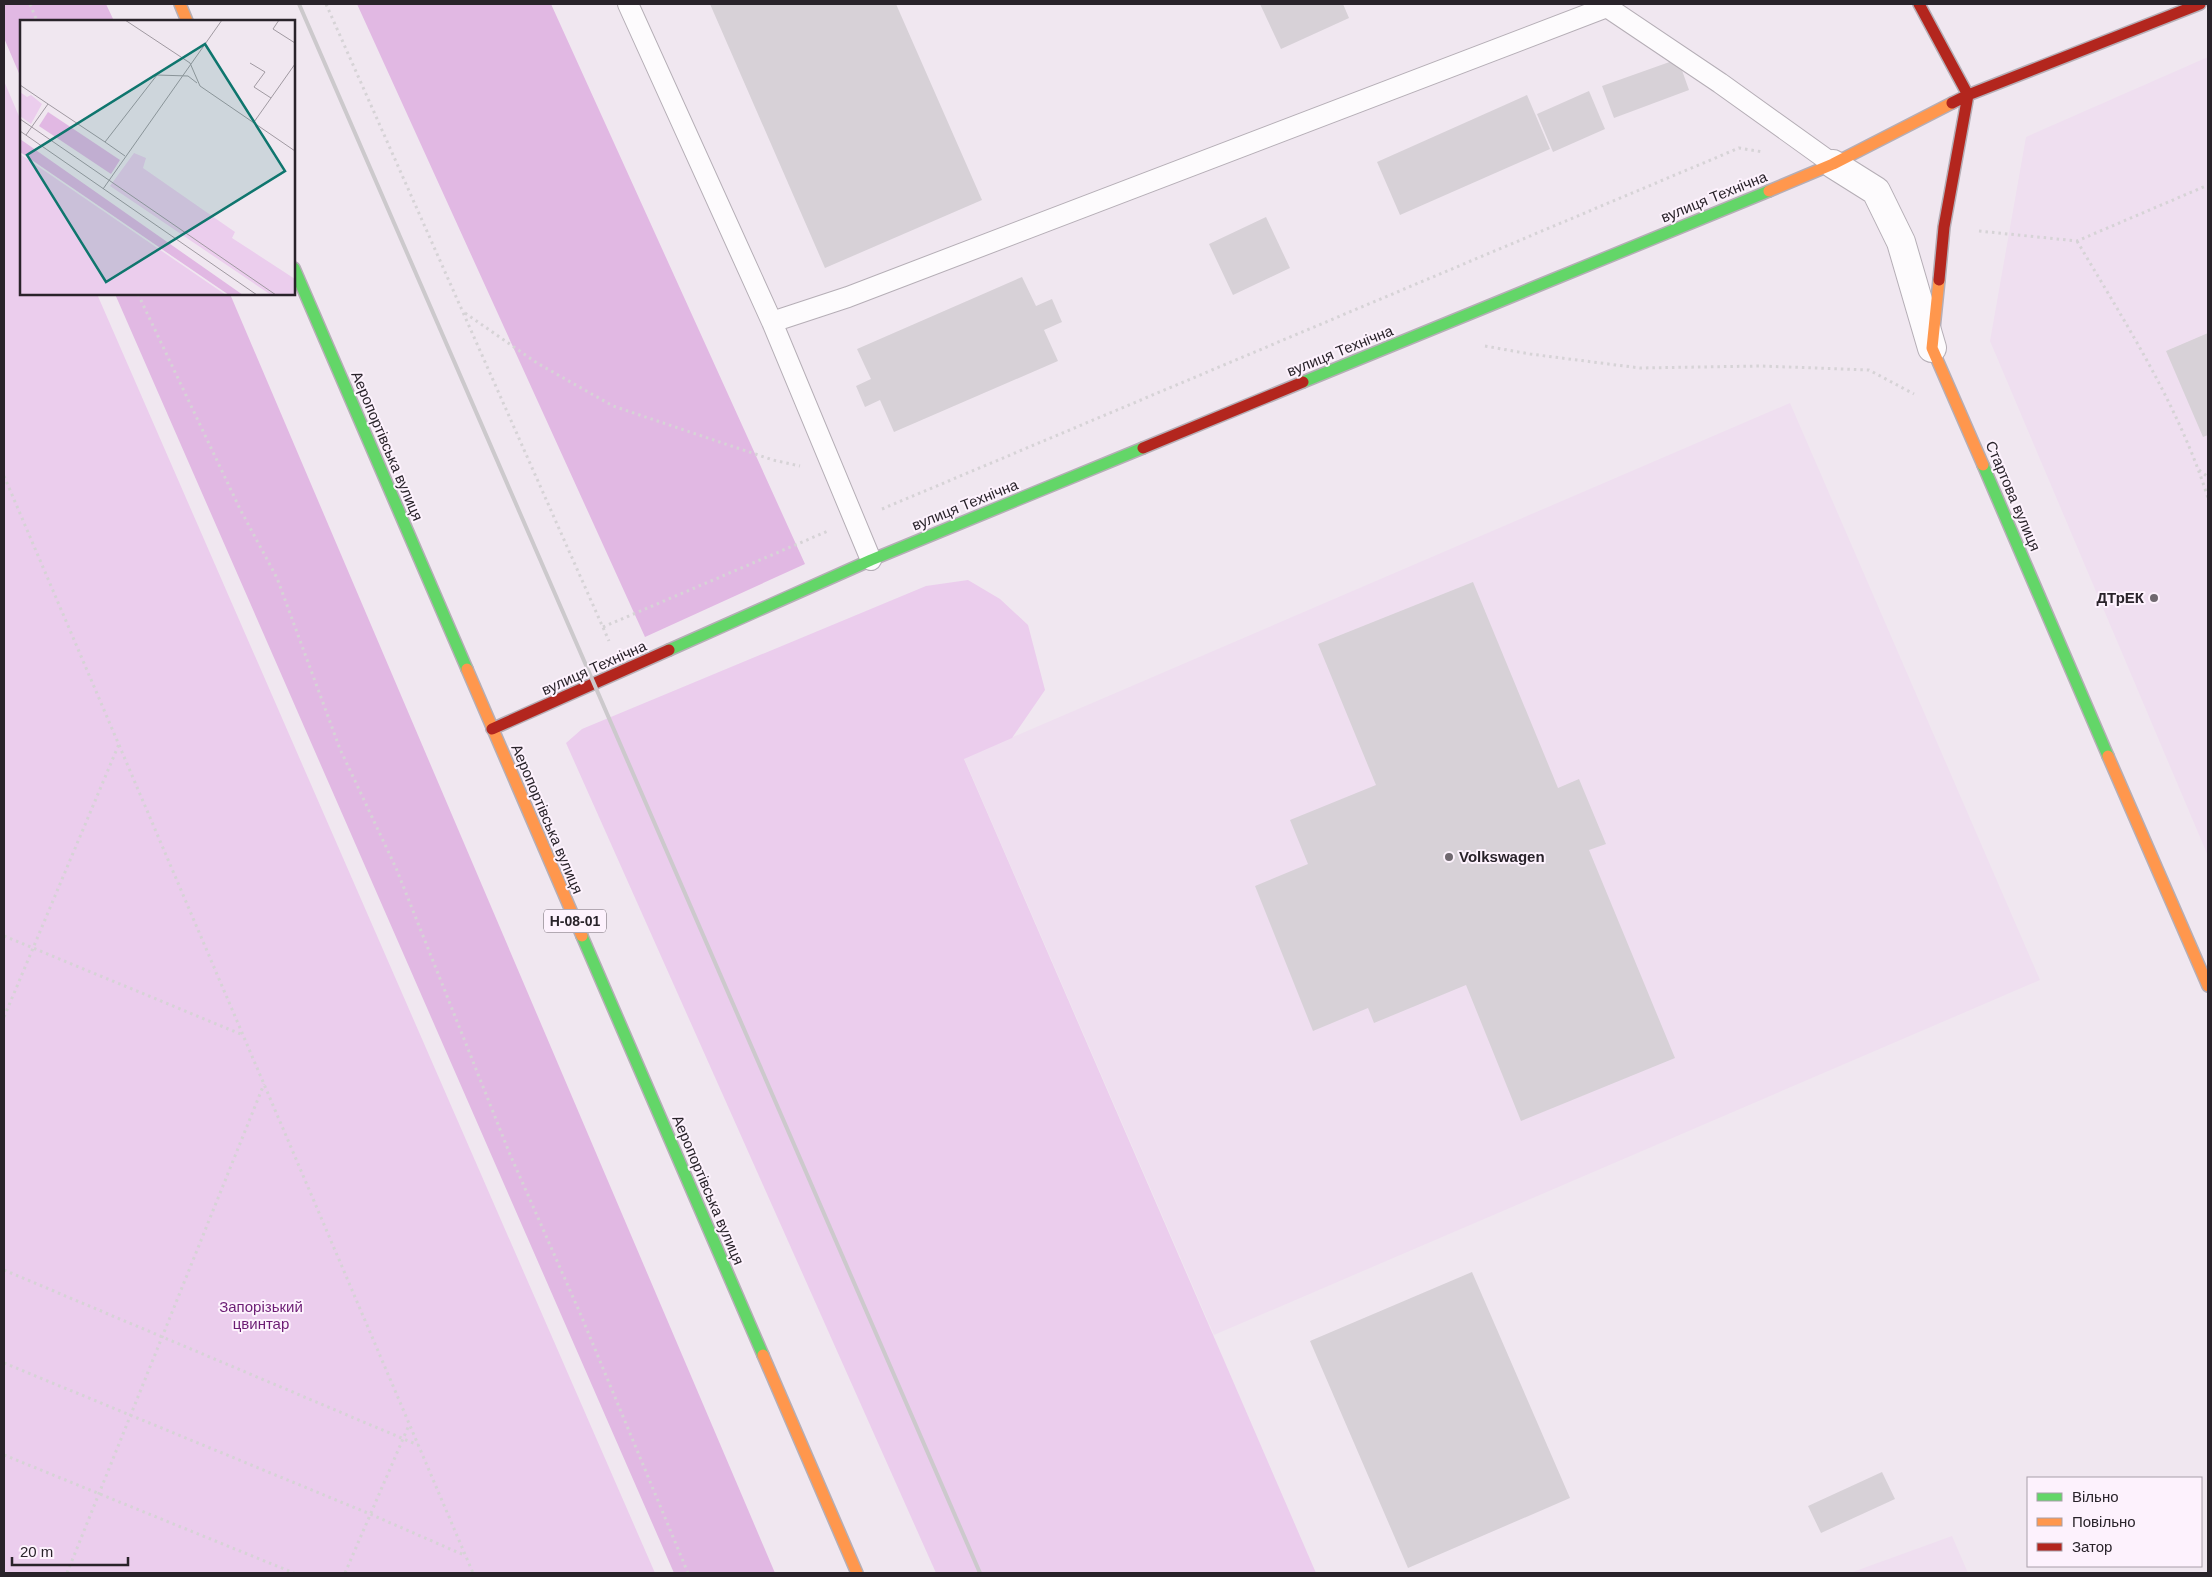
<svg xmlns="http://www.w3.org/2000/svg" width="2212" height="1577" viewBox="0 0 2212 1577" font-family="Helvetica,sans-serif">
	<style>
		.built { fill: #efdff0 }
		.green { fill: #ebcded }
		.forest { fill: #e1b8e3 }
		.building { fill: #d7d1d7 }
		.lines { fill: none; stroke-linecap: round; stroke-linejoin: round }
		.lane-casing { stroke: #b5aeb6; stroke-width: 22 }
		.street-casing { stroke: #b5aeb6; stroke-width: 30 }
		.fast-casing { stroke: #b5aeb6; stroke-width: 14 }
		.slow-casing { stroke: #b5aeb6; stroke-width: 14 }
		.jam-casing { stroke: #b5aeb6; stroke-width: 14 }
		.path { stroke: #d6d3d6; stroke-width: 3; stroke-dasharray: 2.5 4; stroke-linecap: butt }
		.lane { stroke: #fdfbfd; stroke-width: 20 }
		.street { stroke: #fdfbfd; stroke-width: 28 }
		.fast { stroke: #63d668; stroke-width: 11 }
		.slow { stroke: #ff974d; stroke-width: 11 }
		.jam { stroke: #b3261e; stroke-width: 11 }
		.rail { stroke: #ccc9cc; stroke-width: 4 }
		.poi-dot { fill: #6f686f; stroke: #fdf2fd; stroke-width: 2 }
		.labels { text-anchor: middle; stroke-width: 4; stroke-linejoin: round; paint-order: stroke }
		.shield { fill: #fdf2fd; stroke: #696169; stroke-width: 1 }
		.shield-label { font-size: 14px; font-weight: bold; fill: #29232a }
		.street-label { font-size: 15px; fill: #29232a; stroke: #fdf2fd }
		.poi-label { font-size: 15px; font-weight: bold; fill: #29232a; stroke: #fdf2fd; text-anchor: end }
		.park-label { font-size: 15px; fill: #6c1c74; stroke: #fdf2fd }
		.inset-road { fill: none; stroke: #a099a1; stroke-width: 1 }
		.view { fill: #0f766e; fill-opacity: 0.15; stroke: #0f766e; stroke-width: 2.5 }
		.inset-edge { fill: none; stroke: #29232a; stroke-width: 2.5 }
	</style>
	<rect width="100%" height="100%" fill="#f0e7f0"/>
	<!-- built -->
	<path class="built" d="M2208,57v799l-218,-515 36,-204z
		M1790,403l250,577 -826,355 -250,-577z
		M1952,1536l16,37h-118z"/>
	<!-- green -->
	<path class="green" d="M4,81l17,40v173h76l558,1279h-651z
		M968,580l32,19 28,26 17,65 -33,48 -48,21 352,814h-380l-370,-830 16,-14 344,-143z"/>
	<!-- forest -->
	<path class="forest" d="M4,4h102l8,17h-93v57l-17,-40z
		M357,4h194l254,560 -160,73z
		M115,294h115l545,1279h-101z"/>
	<!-- building -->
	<path class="building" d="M710,4h186l86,196 -157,68z
		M1260,4h83l6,14 -68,31z
		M1678,59l11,31 -75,28 -12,-32z
		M1589,91l16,38 -52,23 -16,-38z
		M1527,95l23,54 -150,66 -23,-53z
		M1266,217l24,51 -57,27 -24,-51z
		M1022,277l14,29 16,-7 10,23 -18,8 14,31 -164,71 -14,-32 -15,7 -9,-21 15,-7 -14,-30z
		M2208,333v102l-5,2 -37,-86z
		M1473,582l85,206 21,-9 27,65 -17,6 86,208 -154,63 -55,-136 -92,38 -6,-15 -55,23 -58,-145 53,-22 -18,-44 86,-35 -58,-141z
		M1472,1272l98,226 -162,70 -98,-227z
		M1882,1472l13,27 -74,34 -13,-27z"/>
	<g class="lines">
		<defs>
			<path id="lane" d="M628,4l144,318
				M871,560l-99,-238 76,-25 759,-290 113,76 113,81"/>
			<path id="street" d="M1833,164l43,27 25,51 31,106"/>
			<path id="fast" d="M294,268l173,401
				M1303,382l466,-191
				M1983,465l125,291
				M669,650l202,-90 272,-112
				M582,936l181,419"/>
			<path id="slow" d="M180,4l7,17
				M1769,191l64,-27 119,-61
				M1939,280l-7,68 51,117
				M467,669l115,267
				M2108,756l100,230
				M763,1355l94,218"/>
			<path id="jam" d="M1919,4l49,91 -24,132 -5,53
				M1952,103l16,-8 232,-91
				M1143,448l160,-66
				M492,729l177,-79"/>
		</defs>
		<!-- lane casing -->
		<use href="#lane" class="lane-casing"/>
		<!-- street casing -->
		<use href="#street" class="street-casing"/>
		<!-- fast casing -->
		<use href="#fast" class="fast-casing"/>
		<!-- slow casing -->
		<use href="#slow" class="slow-casing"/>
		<!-- jam casing -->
		<use href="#jam" class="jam-casing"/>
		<!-- path -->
		<path class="path" d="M30,4l7,17
			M326,4l283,637
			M1979,231l98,10 131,-56
			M2077,241c49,83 102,165 131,257
			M138,294l102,215 37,69 63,171 56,119 113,284 71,161 108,260
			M465,313l72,50 76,43 160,54 27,6
			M1485,346l45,8 110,14 121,-2 108,4 45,24
			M2199,470l9,7
			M4,476l469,1097
			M882,509l857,-361 24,4
			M603,627l225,-96
			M4,936l239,99
			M4,1017l115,-273
			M4,1270l414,175
			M4,1363l366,151 94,41
			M4,1455l290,118
			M67,1573l197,-489
			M345,1573l64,-148"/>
		<!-- lane -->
		<use href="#lane" class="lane"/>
		<!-- street -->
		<use href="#street" class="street"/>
		<!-- fast -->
		<use href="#fast" class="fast"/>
		<!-- slow -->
		<use href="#slow" class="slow"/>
		<!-- jam -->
		<use href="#jam" class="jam"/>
		<!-- rail -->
		<path class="rail" d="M299,4l681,1569"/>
	</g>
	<!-- markers -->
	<g class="poi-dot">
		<circle cx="2154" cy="598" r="5"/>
		<circle cx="1449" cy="857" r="5"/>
	</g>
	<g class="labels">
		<!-- shield labels -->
		<rect class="shield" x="544" y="909.5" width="62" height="23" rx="4"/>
		<g class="shield-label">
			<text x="575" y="926">Н-08-01</text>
		</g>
		<!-- street labels -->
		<g class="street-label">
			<text transform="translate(1714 197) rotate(-22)" y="5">вулиця Технічна</text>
			<text transform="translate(1340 351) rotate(-22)" y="5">вулиця Технічна</text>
			<text transform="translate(387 446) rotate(67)" y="5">Аеропортівська вулиця</text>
			<text transform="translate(2013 496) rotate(67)" y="5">Стартова вулиця</text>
			<text transform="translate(965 505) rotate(-22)" y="5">вулиця Технічна</text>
			<text transform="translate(594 668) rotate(-24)" y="5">вулиця Технічна</text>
			<text transform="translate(547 819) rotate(67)" y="5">Аеропортівська вулиця</text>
			<text transform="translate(708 1190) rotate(67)" y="5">Аеропортівська вулиця</text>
		</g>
		<!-- poi labels -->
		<g class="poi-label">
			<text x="2144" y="603">ДТрЕК</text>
			<text x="1459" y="862" text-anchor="start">Volkswagen</text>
		</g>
		<!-- park labels -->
		<g class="park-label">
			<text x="261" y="1312">Запорізький<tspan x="261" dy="17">цвинтар</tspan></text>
		</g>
	</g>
	<!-- overview -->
	<g transform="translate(20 20)">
		<rect width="275" height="275" fill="#f0e7f0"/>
		<path d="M0,72l7,5 4,-2 11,9 -11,20 -11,-8zM114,133l12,5 -3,10 92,64 -3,6 63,41v16h-24l-161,-109zM0,134l206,141h-206z" fill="#ebcded"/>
		<path d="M28,92l72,48 -9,14 -72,-48zM0,119l223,156h-14l-209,-143z" fill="#e1b8e3"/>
		<path class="inset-road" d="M105,0l65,43 10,23 95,65M259,0l-6,9 22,14M230,43l15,9 -11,15 17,11 -17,24M0,65l28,19M251,78l24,-34M0,99l256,176M0,111l237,164M6,115l22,-31 57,38M105,136l-20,-14 52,-67 31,1 9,7M83,169l119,-169"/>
		<path class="view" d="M185,24l80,127 -179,111 -79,-127z"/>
		<rect width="275" height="275" class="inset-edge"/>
	</g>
	<!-- border -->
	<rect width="2212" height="1577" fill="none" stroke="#29232a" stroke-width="10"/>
	<!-- legend -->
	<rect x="2027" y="1477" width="175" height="90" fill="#fdf2fd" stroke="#a89fa9"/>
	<rect x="2037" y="1493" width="25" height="8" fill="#63d668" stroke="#a89fa9"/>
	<text x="2072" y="1502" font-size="15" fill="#29232a">Вільно</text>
	<rect x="2037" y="1518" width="25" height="8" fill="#ff974d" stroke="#a89fa9"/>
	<text x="2072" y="1527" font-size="15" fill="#29232a">Повільно</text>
	<rect x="2037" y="1543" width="25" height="8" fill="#b3261e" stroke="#a89fa9"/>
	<text x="2072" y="1552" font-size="15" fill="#29232a">Затор</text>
	<!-- scale -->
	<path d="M12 1557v8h116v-8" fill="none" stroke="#29232a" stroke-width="2.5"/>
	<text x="20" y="1557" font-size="15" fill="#29232a" stroke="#fdf2fd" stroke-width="4" paint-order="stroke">20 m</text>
</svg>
